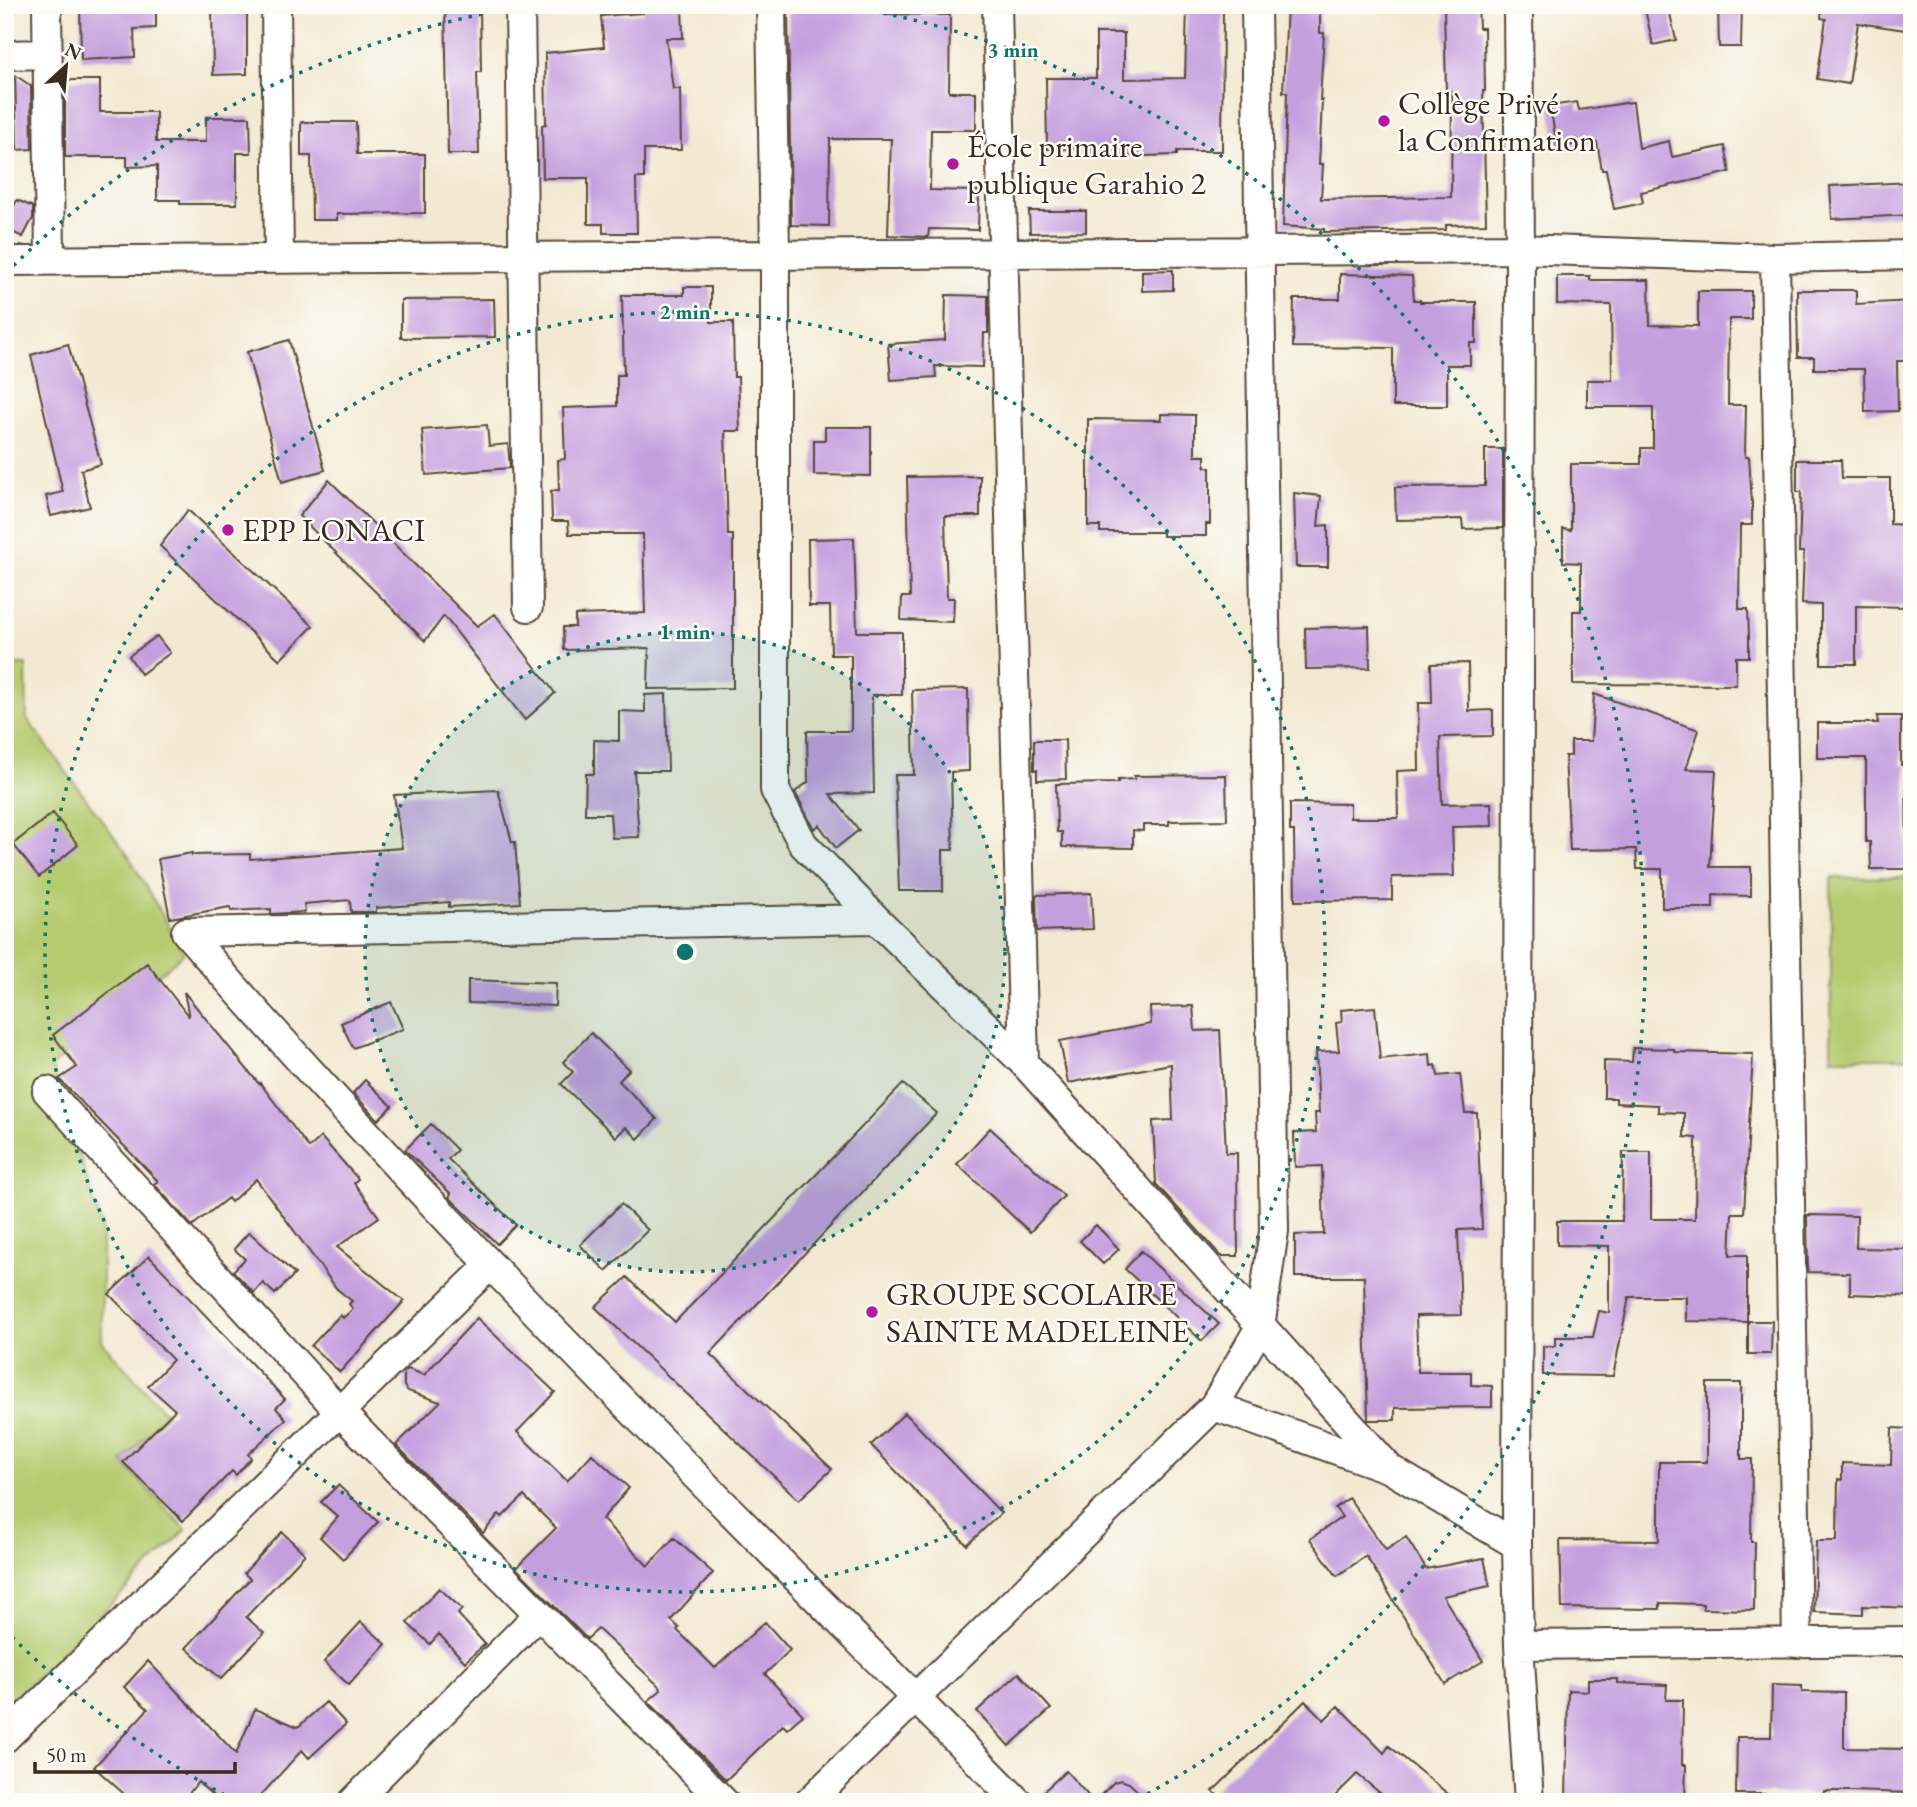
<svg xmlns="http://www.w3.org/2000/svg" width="1917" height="1807" viewBox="0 0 1917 1807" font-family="'EB Garamond',serif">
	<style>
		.green { fill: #b6cb6f; stroke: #787a46; stroke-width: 2 }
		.building { fill: #c49fde }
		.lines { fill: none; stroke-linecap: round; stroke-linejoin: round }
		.minor-casing { stroke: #574739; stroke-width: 32 }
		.minor { stroke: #fff; stroke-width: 28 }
		.ring { fill: none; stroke: #0f766e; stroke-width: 3.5; stroke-dasharray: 3.5 7 }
		.poi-dot { fill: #b5179e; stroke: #fdfcf7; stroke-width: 2.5 }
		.labels { text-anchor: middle; stroke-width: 5; stroke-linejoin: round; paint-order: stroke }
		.poi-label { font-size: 32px; fill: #3b2a1e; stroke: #fdfcf7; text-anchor: start }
		.centre { fill: #0f766e; stroke: #fdfcf7; stroke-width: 3.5 }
		.ring-label { font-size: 21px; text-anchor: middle; font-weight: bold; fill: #0f766e; stroke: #fdfcf7; stroke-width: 5; stroke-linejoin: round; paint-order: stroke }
	</style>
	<rect width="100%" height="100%" fill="#fdfcf7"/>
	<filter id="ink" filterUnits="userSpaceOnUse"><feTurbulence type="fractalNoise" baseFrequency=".0143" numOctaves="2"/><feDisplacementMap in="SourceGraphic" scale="14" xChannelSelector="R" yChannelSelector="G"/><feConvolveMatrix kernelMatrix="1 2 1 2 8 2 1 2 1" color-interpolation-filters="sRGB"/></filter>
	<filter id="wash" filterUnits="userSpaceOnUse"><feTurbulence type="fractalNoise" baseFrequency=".00686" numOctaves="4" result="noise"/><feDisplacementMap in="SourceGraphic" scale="28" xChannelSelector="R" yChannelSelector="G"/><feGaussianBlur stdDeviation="1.57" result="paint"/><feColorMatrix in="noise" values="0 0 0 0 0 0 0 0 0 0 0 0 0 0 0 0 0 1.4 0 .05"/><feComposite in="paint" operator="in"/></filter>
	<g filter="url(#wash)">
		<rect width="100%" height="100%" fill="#f3e9d2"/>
		<!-- green -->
		<path class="green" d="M5,665h21l1,54 101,136 56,98 -132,113 50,162v114l64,72 -44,48 64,68 -181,178z
			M1912,877v181h-81v-180z"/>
		<g id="blocks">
			<!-- building -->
			<path class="building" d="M80,5h76v23l-22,1 1,28 -54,3z
				M445,5h35l1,67h-4l2,82h-31z
				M642,5h40l1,33h-17l7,51h7l1,61h-37v28h-8l1,55h-34v-9h-15v-46h-45l-1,-53 4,-1 -1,-71 59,-6 -3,-31 42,-3z
				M788,5h91v9l71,1 -1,77h27v38h-45l-1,60 49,1 -1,39 -49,-1 -1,8 -40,-2 3,-96h-61l-1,87 -38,-1z
				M1287,5h33v28h4l-4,67h2l-3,64h4l-2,35 130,-2 1,-106h-6l-2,-86h34l1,23h5l1,63h-2l3,133 -40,1v5l-122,2v-3l-41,-3 4,-134h-4z
				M1644,5h24l8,35 -23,5z
				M1718,5h24l-1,42h-22z
				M1822,5h90v26l-54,-8 -9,61 -32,-5 9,-60 -5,-1z
				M212,7h35v67l-34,1z
				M1187,7h36l-1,144h-45v4l-98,3v-9h-32l-1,-71h50v-45h28v46l61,-1z
				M15,75l16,11 1,63 -15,1z
				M65,80h35v32h56v30h50v-25h44l1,36h-14v51h-57v-4h-23v-34l-30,1v-10h-62z
				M1577,102l2,8 54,-8 6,46 30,-7 3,16 53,-11 5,26 -89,20 2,11 -29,6 -8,-39h-4l-5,-28 -40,5 -7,-41z
				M301,122h55l1,32h68v59l-88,1v6h-25l-1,-64h-10z
				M1912,182v33l-80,4 -2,-33z
				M17,200l16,7v11l-10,19 -18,-8v-5z
				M1029,211h57v21l-56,1z
				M1173,270v20l-31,1v-20z
				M1340,274l72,2 2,24h6v2h56v41h-6v22h-23v41h-54v-58l-100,-1 1,-48h46z
				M1557,276h33v4h59l1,45 48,1v-35h53v28h-22l-1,86h18l-1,52h4l3,47v21h-12l-1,84h9l1,28v20h-13v28l-163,-1v-73h8v-48l-18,-1v-33l8,1v-66h70v-16h12v-41h-66v-27h25l-1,-75 -54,-1z
				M684,287h27v35h22l1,55h4l2,54h-15l3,104h5v153l-85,1 1,-41 -85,2 -1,-23h12v-12l70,-2 -2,-79h-74l-1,-13h-16l-1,-30 8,-1 -1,-30 7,-1 -2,-51 54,-2v-31h7l-2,-80h62z
				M1797,290h59v14l56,-3v60h-15l1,50 -33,1 -1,-43h-50v-12h-16z
				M946,295l42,1v37h-4l-1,34 -48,-1 1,11 -45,3 -3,-36 57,-4z
				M494,299l1,38 -94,1v-38z
				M289,340l36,130 -43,12 -35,-130z
				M68,344l33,120 -20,6 9,37 -39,9 -5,-20 17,-4 -32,-137z
				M1161,414l34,1v41h10v11h5v57h-4v12h-43v-4h-63v-6h-12v-107l73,1z
				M487,425l2,21 19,-2 2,24 -84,7 -4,-45z
				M825,427h46v49l-57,-1v-35h11z
				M1485,449h18v79l-40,1 -1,-10 -66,1 -1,-33 90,-1z
				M1797,460h44l1,18h48v46l22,1v82l-56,-1v58h-35v-59l-19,-1 2,-52h-5l2,-60h-4z
				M980,476v40h-35l2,82h7l-1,24 -52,-2 1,-23h8l-3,-120z
				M329,480l148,146 18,-12 60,79 -30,27 -81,-104 -19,25 -126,-125z
				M1294,493l27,3 -3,30 10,-1v42h-32z
				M188,510l125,116 -33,34 -120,-114z
				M854,538l3,94h45v63h-30l2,98 -44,1 29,36 -23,18 -17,-23 -5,4 -19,-37 13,-10 -1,-51h44v-76h-20l-1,-49h-21l-1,-67z
				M1369,626l1,42 -64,1 -1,-41z
				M157,636l13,17 -29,21 -12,-18z
				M1468,663l1,48 24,-1v26l-53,1 2,67 49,-1 1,23 -40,1 2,49 -62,1v23l-97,1 -1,-70h-4v-28l60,1v14h48l-1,-47 22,-1 -1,-67h14l-1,-39z
				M968,689l1,82 -18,1 2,78h-10v41h-44l-4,-116h19l-2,-85z
				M666,694l2,77h-34l5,66 -27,1 -2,-24h-25l1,-40h8v-34l25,1v-30l26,1v-17z
				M1594,694l105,36 -13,39 30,1 -6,97h41v29l-38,-1v13h-51v-39h-25l-1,-20 -66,1 -5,-94h6v-15h20z
				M1877,716h24v49h5l1,104h-36l-1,-27h-4v-84h-49v-35h61z
				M1034,740h31l1,39 -29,1v-10h-3z
				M1226,775l1,45 -58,1v4h-26v6l-10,-1v18l-71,-1v-15h-5l-1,-48 62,-1v-3l17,-1 -1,-3z
				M498,790l14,52h3l5,61 -71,4v-5l-73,6v4h-25l-1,-12 -46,4 1,8 -34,2v-5l-40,2 -1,-4 -60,11 -12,-59 34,-6v2l58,-1v5l152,-11 -8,-53z
				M53,813l25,32 -39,32 -26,-33z
				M1091,893l2,36 -56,2 -1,-36z
				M147,963l42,54 -5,-25 75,92 1,-1 49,65 12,-11 37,42 -4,4 25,34 -42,30 67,54 -64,71 -29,-26 29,-31 3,3 10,-9 -4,-5 3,-3 -15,-12 -81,-110 -25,23 -3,-4 -36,28 -38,-42 4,-3 -99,-102 18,-12 -24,-32z
				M468,980l88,3 -1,23 -87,-3z
				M391,1002l12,27 -50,19 -12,-25z
				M1193,1006l2,25 25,-1 6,123h11l1,103h-17l-65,-72 -3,-63 20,-1 -2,-56 -103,19 -8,-42 91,-17 -1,-17z
				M1375,1007l5,52 50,-5 1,12 5,-1 2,11 22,-2 5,39h12l5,116 -24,1 3,85 -45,1 2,56h53v13l21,1v21l-97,1v12h-27l-4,-143h-69v-42l29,-1 -2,-68 -27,1 -1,-34 22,-1 -1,-19h4l-3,-61 23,-1 -3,-28 6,-1 -1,-12z
				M591,1033l38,37 -10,11 38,38 -19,20 -12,-12 -10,10 -55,-53 12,-12 -10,-10z
				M1633,1048l41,1v3l79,2 -9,159h-12l-2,42h17v67l-61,-1v-24h-57l-16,79 -70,-1v-29h12v-9h38l6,-26 10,2v-67l-52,-1v-24h65l1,-69h28v67h44l1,-81 -12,-1v-24l-26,-1v-7l-42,-2v-5h-12v-37l28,1z
				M365,1080l27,26 -14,14 -25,-27z
				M903,1084l34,29 -227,241 122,115 -33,31 -204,-193 32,-30 48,45z
				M431,1124l26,26 -9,9 68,66 -19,19 -48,-47 2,-3 -46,-44z
				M990,1128l74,68 -34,36 -73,-68z
				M621,1204l27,26 -42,41 -26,-26z
				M1807,1215l50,1 -1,32 51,1v47l-57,-2v-21l-42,-1z
				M1096,1225l23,24 -16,15 -23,-23z
				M249,1232l46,42 -20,20 -12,-11 -9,10 -21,-22 12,-12 -11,-10z
				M1141,1251l78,73 -17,17 -77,-72z
				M149,1256l136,143 -9,9 10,11 -38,35 3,4 -15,17 -4,-4 -49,50 -60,-59 52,-52 -27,-24 25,-26 -64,-66z
				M477,1318l78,74 -38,40 50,49 25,-27 37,34 -27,31 46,47 26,-28 39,35 -42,47 8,8 -2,2 38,38 50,-46 25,28 -25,24 38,41 -16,14 -4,-4 -57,55 -78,-79 13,-11 -1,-3 -62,-58 -11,10 -71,-71 40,-40 -32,-32 -22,21 -3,-3 -16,19 -87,-88 44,-43 -32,-11 -4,-5v-14l4,-3 16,6z
				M1748,1321h24l-1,33h-23z
				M1707,1383h34v76h11l-1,83h4l-1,68 -51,-1v-5l-43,-1v6l-98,-1 -2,-68 99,1v-79h48z
				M905,1413l96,100 -34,32 -96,-100z
				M1892,1428l20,1v179l-49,-2v8l-49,-2 2,-71h21l1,-62 4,1v-17l49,2z
				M338,1485l40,37 -35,37 -23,-22 18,-20 -17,-15z
				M1349,1498l37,52 20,-13 20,32 58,-11 6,28 -47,10 40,65 -38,23 -79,-128 -29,20 -27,-37 32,-22 -7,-9z
				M282,1532l23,22 -59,63 18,16 -43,46 -35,-31 64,-69 -6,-6z
				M439,1588l23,21 -4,5 27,30 -20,18 -26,-28 -9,10 -23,-21z
				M361,1622l25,22 -37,41 -25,-23z
				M148,1661l88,93 19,-45 43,18 28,-25 20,22 -37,34 -7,-8 -47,52h-35l-22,-20 -16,20h-49l-39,-35 54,-58 -24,-22z
				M1019,1673l32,36 -42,37 -32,-35z
				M1588,1679h30v4l49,2 -1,15h17l-1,65h4l-1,37 -119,-1 2,-111 20,1z
				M1772,1685l30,1v6l42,1v55l68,1v44l-63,-2h-25v3h-88l1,-57h34z
				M1305,1701l19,19 14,-14 46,47 5,-7 69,56h-67l-34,-28 -28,28h-106l-10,-11z
				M1066,1771l28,31h-60v-2z
				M1121,1780l8,3 21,19h-56l20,-20z"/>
		</g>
	</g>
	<g filter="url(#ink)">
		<use href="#blocks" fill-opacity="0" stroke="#574739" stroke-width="2"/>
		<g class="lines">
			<defs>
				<path id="minor" d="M47,5l3,255
					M276,5l3,253
					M520,5l8,602
					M771,5l4,249v536l28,54 73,75 148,144 366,406
					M997,5l27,1058
					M1518,5l2,244 -3,1296 2,100 10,157
					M5,55l42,-1
					M1775,258l22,1385
					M5,261l1515,-12 255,9 137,-3
					M876,919l-690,13c263,303 551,584 832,870
					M47,1091l293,321 384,390
					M1214,1406l176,63 127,76
					M1519,1645l393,-4
					M5,1738l485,-473
					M353,1802l186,-188
					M809,1802l405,-396 46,-79 14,-96 -18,-1226"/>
			</defs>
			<!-- minor casing -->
			<use href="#minor" class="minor-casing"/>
			<!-- minor -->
			<use href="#minor" class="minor"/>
		</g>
	</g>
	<!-- distance rings -->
	<circle cx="685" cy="952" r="320" fill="#0f766e" fill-opacity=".12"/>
	<g class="ring">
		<circle cx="685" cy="952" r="320"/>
		<circle cx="685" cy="952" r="640"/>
		<path d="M234 1800A960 960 0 0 1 6 1631M6 273A960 960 0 0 1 518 7M852 7A960 960 0 0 1 1136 1800"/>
	</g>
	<!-- markers -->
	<g class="poi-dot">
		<circle cx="1384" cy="121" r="7"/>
		<circle cx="953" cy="164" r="7"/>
		<circle cx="228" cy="530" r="7"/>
		<circle cx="872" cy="1312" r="7"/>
	</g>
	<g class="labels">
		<!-- poi labels -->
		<g class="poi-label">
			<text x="1398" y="114">Collège Privé<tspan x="1398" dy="37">la Confirmation</tspan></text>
			<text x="967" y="157">École primaire<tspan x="967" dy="37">publique Garahio 2</tspan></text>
			<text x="242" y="541">EPP LONACI</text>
			<text x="886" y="1305">GROUPE SCOLAIRE<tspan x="886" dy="37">SAINTE MADELEINE</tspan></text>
		</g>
	</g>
	<circle cx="685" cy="952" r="10" class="centre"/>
	<g class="ring-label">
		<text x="1013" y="57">3 min</text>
		<text x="685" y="319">2 min</text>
		<text x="685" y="639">1 min</text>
	</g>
	<!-- margin -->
	<rect width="1917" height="1807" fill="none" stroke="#fdfcf7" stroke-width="28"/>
	<!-- north arrow -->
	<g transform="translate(66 66) rotate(26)" stroke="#fdfcf7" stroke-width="5" paint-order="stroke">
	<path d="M0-5L12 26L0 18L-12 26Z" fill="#3b2a1e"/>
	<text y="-10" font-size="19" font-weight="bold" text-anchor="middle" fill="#3b2a1e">N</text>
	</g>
	<!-- scale -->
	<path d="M35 1762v10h200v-10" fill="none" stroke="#3b2a1e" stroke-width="3.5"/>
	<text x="46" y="1762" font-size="21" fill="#3b2a1e" stroke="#fdfcf7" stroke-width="5" paint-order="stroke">50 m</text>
</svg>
